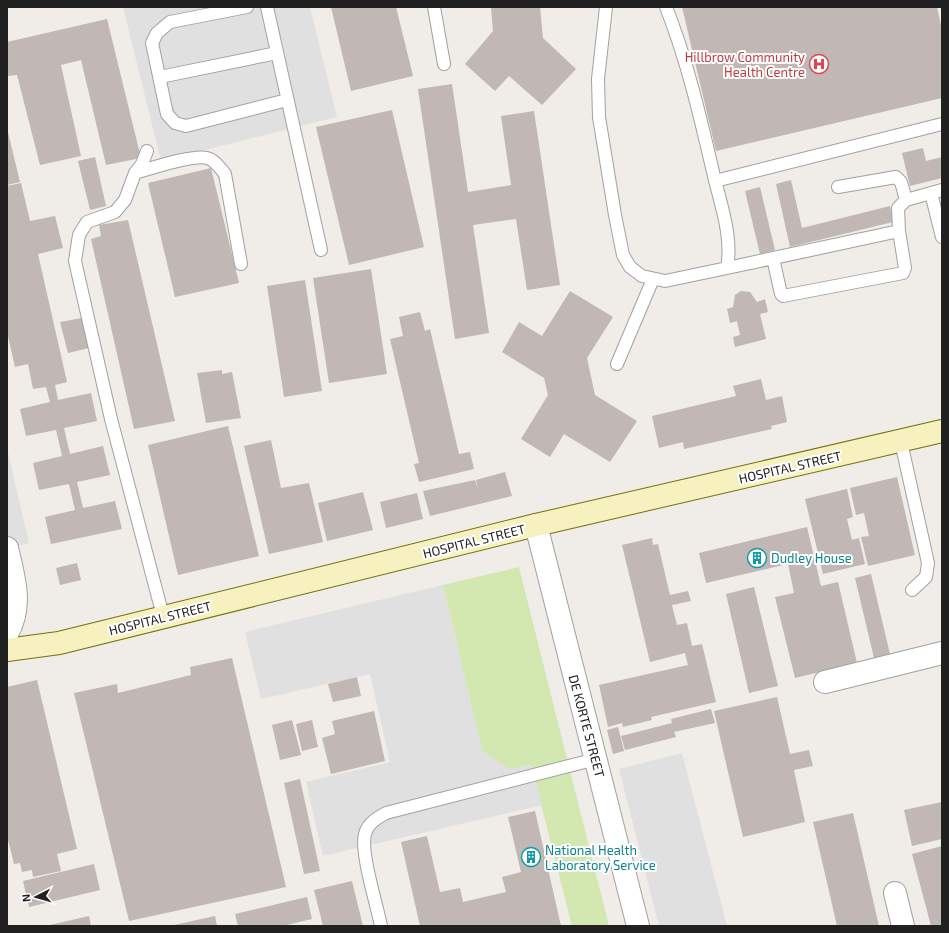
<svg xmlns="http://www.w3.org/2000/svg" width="949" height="933" viewBox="0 0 949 933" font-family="'Exo 2',sans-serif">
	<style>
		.grass { fill: #d3e7b0 }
		.parking { fill: #e0e0e0 }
		.building { fill: #c1b7b4 }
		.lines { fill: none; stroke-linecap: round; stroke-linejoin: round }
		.lane-casing { stroke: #a1a1a1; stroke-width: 14 }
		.street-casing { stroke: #a1a1a1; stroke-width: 24 }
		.secondary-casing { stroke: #74700b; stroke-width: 24 }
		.lane { stroke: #fff; stroke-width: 12 }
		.street { stroke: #fff; stroke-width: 22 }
		.secondary { stroke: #f7f1bf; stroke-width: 22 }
		.labels { text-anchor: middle; stroke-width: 4; stroke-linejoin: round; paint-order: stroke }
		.health-label { font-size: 13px; fill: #be3a42; stroke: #fff; text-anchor: end }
		.street-label { font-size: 13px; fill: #202020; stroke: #fff }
		.culture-label { font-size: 13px; fill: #0d838f; stroke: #fff; text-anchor: start }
	</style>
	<rect width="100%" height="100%" fill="#f0ece7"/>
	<!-- grass -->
	<path class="grass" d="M519,567l90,359h-37l-41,-161 -21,5 -28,-19 -39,-166z"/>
	<!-- parking -->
	<path class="parking" d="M123,7h187l27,110 -176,44z
		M7,448l22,95 -22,6z
		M443,585l39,166 28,19 21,-6 11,41 -219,51 -17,-74 84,-20 -20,-88 -109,25 -16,-67z
		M682,753l45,173h-68l-40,-157z"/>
	<!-- building -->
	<path class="building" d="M331,7h65l17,69 -62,15z
		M490,7h50l3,31 33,31 -34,36 -33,-29 -14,15 -30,-27 28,-33 -2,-23z
		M682,7h255l5,23v68l-226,53z
		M107,19l34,139 -35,7 -25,-105 -20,5 20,91 -41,9 -23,-90 -10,1v-34z
		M452,84l16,108 43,-7 -10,-69 33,-5 26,174 -33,5 -11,-71 -43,6 16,108 -34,6 -37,-250z
		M392,110l32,137 -75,18 -33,-138z
		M7,128l13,54 -13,3z
		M923,148l3,13 16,-4v21l-32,8 -8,-33z
		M95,157l11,49 -16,4 -12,-49z
		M211,168l28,115 -64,14 -27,-114z
		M791,180l11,48 88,-22 3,16 -103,25 -14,-63z
		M21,183l9,38 25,-5 8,32 -25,6 29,128 -12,3 3,15 33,-7 6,28 -33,7 6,26 33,-8 7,29 -33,7 6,26 32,-7 7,28 -71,15 -6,-27 30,-7 -6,-26 -30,6 -6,-27 29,-7 -6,-26 -30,6 -6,-27 30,-7 -4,-15 -13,2 -5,-25 -13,3 -8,-35v-146z
		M760,187l15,63 -15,4 -15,-63z
		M128,220l47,201 -41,8 -43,-190 10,-3 -2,-11z
		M371,269l16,105 -58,9 -16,-105z
		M305,280l17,111 -38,6 -17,-111z
		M570,291l43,26 -26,41 8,37 42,26 -27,41 -46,-28 -14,23 -29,-18 27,-44 -4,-17 -42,-26 17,-30 23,14z
		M741,291l9,1 7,10 8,-3 3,13 -8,2 6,25 -31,8 -2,-10 7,-2 -3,-14 -7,2 -3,-14 6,-2 2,-12z
		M420,312l5,19 5,-2 29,125 11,-2 4,17 -55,13 -5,-18 5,-1 -29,-124 13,-3 -4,-19z
		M82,318l7,30 -21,5 -8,-31z
		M222,370v4l10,-2 9,46 -35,5 -9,-50z
		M761,379l5,21 16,-4 5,26 -16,4 1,3 -88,20 -1,-7 -24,6 -7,-32 84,-20 -3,-10z
		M228,426l31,130 -81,19 -30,-130z
		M271,440l10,48 28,-5 14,59 -54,12 -25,-108z
		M505,472l7,24 -82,20 -7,-25 52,-11 3,9 -2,-9z
		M897,477l18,78 -47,11 -7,-29 8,-1 -5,-23 -8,2 -6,-27z
		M847,489l6,28 -6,2 5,21 7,-2 6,26 -42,10 -18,-75z
		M363,492l10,38 -46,11 -9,-38z
		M417,493l6,26 -37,9 -6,-26z
		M807,527l14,59 17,-4 19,81 -62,15 -20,-81 19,-4 -6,-29 -82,19 -7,-30z
		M652,538l1,7 5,-1 12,51 18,-4 3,10 -19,4 5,20 10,-2 5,23 10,-2 14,58 -65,15 1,3 -29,7 -1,-4 -14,4 -9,-42 89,-20 -3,-12 -35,9 -28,-117z
		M77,563l4,17 -21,5 -4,-17z
		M871,574l19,80 -16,4 -19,-80z
		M754,587l24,99 -29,7 -23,-99z
		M232,658l54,229 -157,34 -55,-228 43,-9 1,9 73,-18 -1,-8z
		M357,677l4,19 -28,6 -5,-18z
		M37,680l40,169 -20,5 4,17 -28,6 -1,-7 -10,2 -2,-9 -6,1 -7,-28v-149z
		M777,697l13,57 19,-4 4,16 -19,4 11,52 -62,15 -29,-126z
		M711,709l4,14 -41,9 2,5 -51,13 -4,-14 51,-13 -1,-4z
		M374,711l11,50 -54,13 -9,-36 13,-4 -3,-13z
		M292,720l9,35 -21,5 -8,-35z
		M312,720l6,27 -16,4 -6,-27z
		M618,727l6,24 -11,3 -6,-24z
		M300,779l20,92 -16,3 -20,-91z
		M942,802v37l-30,7 -8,-36z
		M535,811l26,115h-141l-19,-84 26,-6 13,56 20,-4 3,14 43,-10 -4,-15 19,-5 -13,-55z
		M853,813l26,113h-42l-24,-104z
		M942,846v80h-11l-19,-72z
		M94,864l6,26 -71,17 -6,-26z
		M352,881l11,45h-40l-9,-36z
		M307,897l5,22 -29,7h-45l-3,-12z
		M89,916l2,10h-41v-1z
		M215,916l2,10h-43v-1z"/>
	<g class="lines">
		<defs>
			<path id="lane" d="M247,7l-77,15 -13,11 -5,10 15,71 8,9 11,3 101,-26
				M267,7l54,243
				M434,7l10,57
				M606,7l-8,72 1,38 16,98 8,40 7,12 12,9 23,5 62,-13c6,-32 -7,-65 -14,-96 -13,-56 -26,-112 -47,-165
				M160,77l117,-24
				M147,151l-5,13 -7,9 -10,27 -10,12 -28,10 -8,13 -4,26 36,158 52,197
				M135,173c14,-4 59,-19 72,-15 8,2 13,10 18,16l16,90
				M715,181l227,-57
				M838,187l58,-10 5,5 5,18
				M931,193l11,44
				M773,258l8,36 2,2 120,-23 2,-5 -6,-37 -1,-23 8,-8 36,-10
				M727,268l172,-37
				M617,364l36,-85
				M901,442l27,121 -2,14 -14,13
				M381,926c-4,-21 -21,-74 -16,-92 3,-11 12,-16 21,-21l210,-54"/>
			<path id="street" d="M536,525l102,401
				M7,548c7,30 16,58 0,86
				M825,682l117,-29
				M895,893l8,33"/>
			<path id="secondary" d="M7,650l52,-7 477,-118 406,-94"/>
		</defs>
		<!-- lane casing -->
		<use href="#lane" class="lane-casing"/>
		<!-- street casing -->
		<use href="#street" class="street-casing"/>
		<!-- secondary casing -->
		<use href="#secondary" class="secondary-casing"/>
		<!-- lane -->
		<use href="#lane" class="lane"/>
		<!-- street -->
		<use href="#street" class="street"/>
		<!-- secondary -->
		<use href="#secondary" class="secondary"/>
	</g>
	<!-- icons -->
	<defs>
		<symbol id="hospital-ring" viewBox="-11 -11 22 22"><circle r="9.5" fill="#fff" stroke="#e0444e" stroke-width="1.5"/><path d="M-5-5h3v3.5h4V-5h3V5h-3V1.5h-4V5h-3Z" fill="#e0444e"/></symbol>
		<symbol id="building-ring" viewBox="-11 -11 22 22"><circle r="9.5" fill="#fff" stroke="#0f9aa8" stroke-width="1.5"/><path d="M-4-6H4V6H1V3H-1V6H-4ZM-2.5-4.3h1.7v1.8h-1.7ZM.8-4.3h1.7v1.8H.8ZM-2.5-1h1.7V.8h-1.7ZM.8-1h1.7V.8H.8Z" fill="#0f9aa8"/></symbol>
	</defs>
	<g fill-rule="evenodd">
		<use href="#hospital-ring" x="808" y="53" width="22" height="22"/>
		<use href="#building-ring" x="746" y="547" width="22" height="22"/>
		<use href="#building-ring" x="520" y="846" width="22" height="22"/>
	</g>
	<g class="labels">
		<!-- health labels -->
		<g class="health-label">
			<text x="805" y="62">Hillbrow Community<tspan x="805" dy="15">Health Centre</tspan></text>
		</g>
		<!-- street labels -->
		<g class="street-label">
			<text transform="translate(790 467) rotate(-13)" y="5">HOSPITAL STREET</text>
			<text transform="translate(474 541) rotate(-14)" y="5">HOSPITAL STREET</text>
			<text transform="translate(160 618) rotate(-14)" y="5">HOSPITAL STREET</text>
			<text transform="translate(587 726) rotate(75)" y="5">DE KORTE STREET</text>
		</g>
		<!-- culture labels -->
		<g class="culture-label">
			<text x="771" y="563">Dudley House</text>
			<text x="545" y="855">National Health<tspan x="545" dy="15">Laboratory Service</tspan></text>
		</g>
	</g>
	<!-- border -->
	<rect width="949" height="933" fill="none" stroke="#202020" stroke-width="16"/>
	<!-- north arrow -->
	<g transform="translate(36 897) rotate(264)" stroke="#ffffff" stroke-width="3" paint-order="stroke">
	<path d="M0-3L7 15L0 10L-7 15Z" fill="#202020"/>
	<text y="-6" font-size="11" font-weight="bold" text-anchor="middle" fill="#202020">N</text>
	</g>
</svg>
